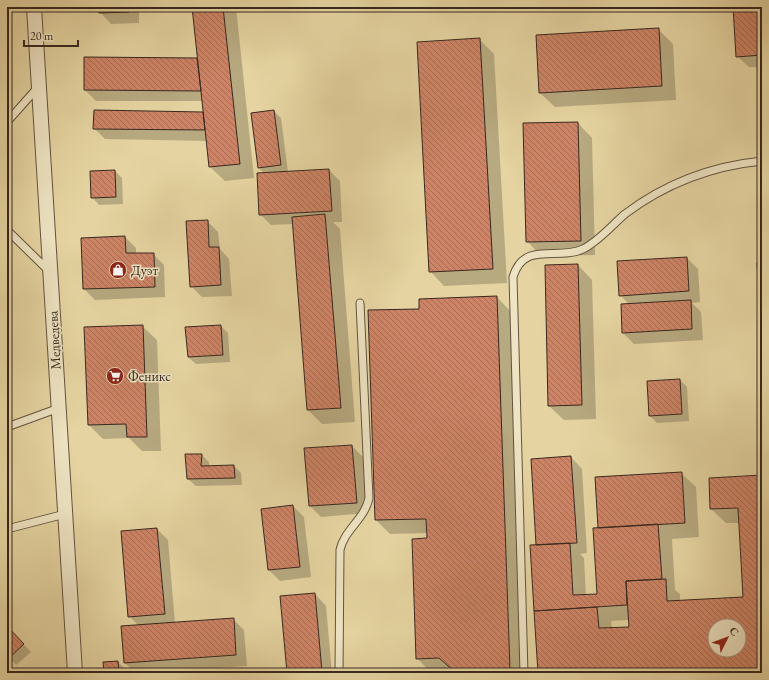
<svg xmlns="http://www.w3.org/2000/svg" width="769" height="680" viewBox="0 0 769 680" font-family="'EB Garamond',serif">
	<style>
		.shadow { fill: #0003; fill-rule: evenodd }
		.building { fill: url(#building-back-hatch); stroke: #38281f; fill-rule: evenodd }
		.lines { fill: none; stroke-linecap: round; stroke-linejoin: round }
		.lane-casing { stroke: #635340; stroke-width: 9 }
		.street-casing { stroke: #635340; stroke-width: 16 }
		.lane { stroke: #eee3c2; stroke-width: 7 }
		.street { stroke: #eee3c2; stroke-width: 14 }
		.labels { text-anchor: middle; stroke-width: 3; stroke-linejoin: round; paint-order: stroke }
		.poi-label { font-size: 14px; fill: #38281f; stroke: #eee3c2; text-anchor: start }
		.street-label { font-size: 14px; fill: #38281f; stroke: #eee3c2 }
	</style>
	<defs>
		<pattern id="building-back-hatch" width="6" height="6" patternUnits="userSpaceOnUse"><rect width="6" height="6" fill="#cd8466"/><path d="M-1 5l2 2M0 0l6 6M5-1l2 2" fill="none" stroke="#a76c53"/></pattern>
	</defs>
	<rect width="100%" height="100%" fill="#e5d4a1"/>
	<filter id="stains"><feTurbulence type="fractalNoise" baseFrequency=".005" numOctaves="4"/><feColorMatrix values="0 0 0 0 .2 0 0 0 0 .09 0 0 0 0 .02 0 0 0 .5 -.17"/></filter>
	<radialGradient id="worn" r=".72"><stop offset=".6" stop-color="#630" stop-opacity="0"/><stop offset="1" stop-color="#630" stop-opacity=".3"/></radialGradient>
	<!-- shadow -->
	<path class="shadow" d="M99,7h40v16l-28,1 -11,-12z
		M193,7h43l18,171 -29,3 -15,-14 -3,-26 -102,-2 -11,-11 109,-15 2,2 -2,-14h-107l-11,-11 112,-31 2,1z
		M734,7h28v60h-13l-12,-11z
		M658,29l15,15 3,56 -121,7 -15,-14 -3,-57z
		M480,40l14,14 13,229 -63,3 -14,-15z
		M274,111l7,7 7,54 41,-2 11,11 2,41h-9l7,7 15,193 -33,2 -14,-14 -15,-186 -22,1 -11,-11 4,-41 -5,-5 -7,-55z
		M578,123l14,15 3,117 -54,1 -14,-15z
		M115,171l7,7 1,26 -24,1 -7,-8z
		M207,221l11,11 2,17 9,10 3,37 -30,1 -11,-11z
		M125,237l11,11v6h17l11,11 1,32 -70,3 -11,-11z
		M687,258l11,11 2,33 -8,1 9,9 2,28 -69,4 -11,-11 7,-28 -10,-10z
		M578,265l14,15 4,139 -32,1 -15,-14z
		M497,297l14,15 12,361h-92l-14,-15 11,-125 -38,1 -14,-14 44,-210z
		M142,326l15,14 4,111h-19l-13,-13 -26,1 -14,-14z
		M221,326l7,7 2,29 -34,2 -8,-7z
		M680,380l7,7 2,34 -32,2 -7,-7z
		M352,446l11,11 4,56 -46,4 -11,-11z
		M186,455h16l7,7v4h25l7,7 1,12 -46,1 -8,-7z
		M571,457l11,12 5,84 -7,1 4,4 2,38 12,-1 1,-66 82,-56 15,14 3,50 -27,2 3,51 5,4v8l64,-4 -4,-75h-14l-15,-14 -1,-30 52,-3v197h-223l-8,-127h6zM629,620l1,8 -18,1 -1,-8zM715,626h24v24h-24z
		M293,506l11,11 7,60 -31,4 -11,-11z
		M157,529l11,11 7,83 58,-4 11,11 3,36 -112,7 -10,-10 -3,-36 17,-1 -10,-10z
		M315,594l11,12 6,67h-44l-7,-76z
		M7,627l24,25 -15,13 -9,-9z
		M118,662l7,7v4h-20z
		M8,668l5,5h-6z"/>
	<!-- building -->
	<path class="building" d="M98,7h30l1,5 -30,1z
		M192,7h31l17,157 -31,3z
		M733,7h29v48l-26,2z
		M659,28l3,58 -123,7 -3,-58z
		M480,38l13,231 -64,3 -12,-230z
		M84,57l113,1 4,33 -117,-1z
		M94,110l109,2 2,18 -112,-1z
		M274,110l7,55 -23,3 -7,-55z
		M578,122l3,119 -55,1 -3,-119z
		M329,169l3,42 -73,4 -2,-42z
		M115,170l1,27 -25,1 -1,-27z
		M325,214l16,194 -34,2 -15,-193z
		M208,220l1,27h10l2,38 -31,2 -4,-66z
		M125,236l1,17h28l1,34 -72,2 -2,-51z
		M687,257l2,34 -70,5 -2,-35z
		M762,262v91l-5,-90z
		M578,264l4,141 -34,1 -3,-141z
		M497,296l13,374 -55,2 -16,-14 -23,1 -4,-120 15,-1 -1,-19 -51,1 -7,-210 51,-1v-10z
		M691,300l1,29 -70,4 -1,-29z
		M143,325l4,112h-20l-1,-13 -38,1 -4,-98z
		M221,325l2,30 -35,2 -3,-30z
		M680,379l2,35 -33,2 -2,-35z
		M352,445l5,58 -48,3 -5,-58z
		M185,454h17l-1,12 33,-1 1,13 -48,1z
		M571,456l6,87 -41,2 -5,-86z
		M682,472l3,51 -87,5 -3,-51z
		M762,475v198h-224l-4,-62 63,-4 2,21 30,-1 -3,-46 40,-2 1,22 76,-4 -5,-89 -28,1 -1,-31zM715,626h24v24h-24z
		M293,505l7,62 -32,3 -7,-61z
		M658,524l4,55 -36,2 1,24 -93,6 -4,-66 40,-2 3,52 24,-1 -4,-66z
		M157,528l8,86 -37,3 -7,-86z
		M315,593l7,79 -35,1 -7,-77z
		M234,618l2,37 -112,8 -3,-37z
		M7,626l17,18 -16,15 -1,-2z
		M118,661l1,12h-15l-1,-11z"/>
	<g class="lines">
		<defs>
			<path id="lane" d="M7,122l32,-36
				M7,230l43,42
				M7,427l52,-19
				M7,529l58,-15
				M339,673l1,-123c4,-20 25,-31 29,-52l-9,-195
				M524,673l-11,-396c11,-37 45,-16 70,-28 16,-8 29,-24 42,-35 41,-31 87,-48 137,-53"/>
			<path id="street" d="M34,7l41,666"/>
		</defs>
		<!-- lane casing -->
		<use href="#lane" class="lane-casing"/>
		<!-- street casing -->
		<use href="#street" class="street-casing"/>
		<!-- lane -->
		<use href="#lane" class="lane"/>
		<!-- street -->
		<use href="#street" class="street"/>
	</g>
	<!-- icons -->
	<defs>
		<symbol id="shop-disc" viewBox="-11 -11 22 22"><circle r="9.5" fill="#8f2418" stroke="#eee3c2"/><path d="M-5-2.5h2.3a2.7 3.5 0 0 1 5.4 0H5L5.5 6h-11ZM-1.5-2.5h3a1.5 2.3 0 0 0-3 0Z" fill="#fff"/></symbol>
		<symbol id="supermarket-disc" viewBox="-11 -11 22 22"><circle r="9.5" fill="#8f2418" stroke="#eee3c2"/><path d="M-6-5.5h2.5l.6 2H6L4.5 2H-2.5L-4.4-4H-6ZM-1.5 3.2a1.3 1.3 0 1 0 .1 0ZM3 3.2a1.3 1.3 0 1 0 .1 0Z" fill="#fff"/></symbol>
	</defs>
	<g fill-rule="evenodd">
		<use href="#shop-disc" x="108" y="260" width="20" height="20"/>
		<use href="#supermarket-disc" x="105" y="366" width="20" height="20"/>
	</g>
	<g class="labels">
		<!-- poi labels -->
		<g class="poi-label">
			<text x="131" y="275">Дуэт</text>
			<text x="128" y="381">Феникс</text>
		</g>
		<!-- street labels -->
		<g class="street-label">
			<text transform="translate(54 340) rotate(-93)" y="5">Медведева</text>
		</g>
	</g>
	<!-- margin -->
	<rect width="769" height="680" fill="none" stroke="#e5d4a1" stroke-width="24"/>
	<rect x="8" y="8" width="753" height="664" fill="none" stroke="#38281f" stroke-width="2"/>
	<rect x="12" y="12" width="745" height="656" fill="none" stroke="#38281f"/>
	<!-- north arrow -->
	<g transform="translate(727 638) rotate(48)"><circle r="19" fill="#eee3c2" stroke="#a59881"/>
	<path d="M0-3L7 15L0 10L-7 15Z" fill="#8f2418"/>
	<text y="-6" font-size="11" font-weight="bold" text-anchor="middle" fill="#38281f">С</text>
	</g>
	<!-- scale -->
	<path d="M24 40v6h54v-6" fill="none" stroke="#38281f" stroke-width="2"/>
	<text x="30" y="40" font-size="12" fill="#38281f" stroke="#eee3c2" stroke-width="3" paint-order="stroke">20 m</text>
	<rect width="100%" height="100%" filter="url(#stains)"/>
	<rect width="100%" height="100%" fill="url(#worn)"/>
</svg>
